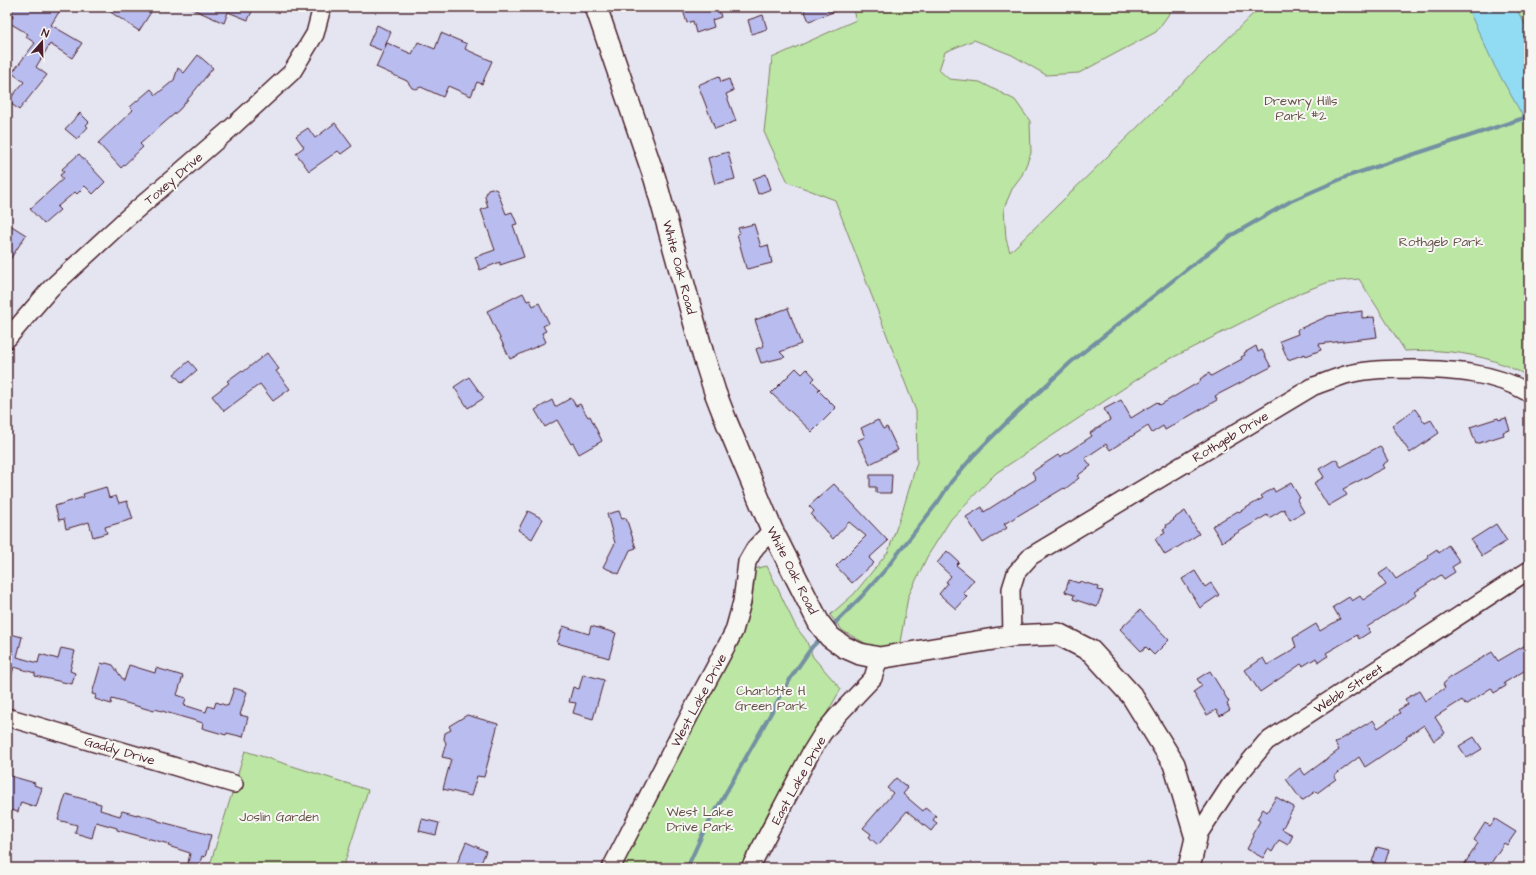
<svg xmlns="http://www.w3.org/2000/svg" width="1536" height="875" viewBox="0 0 1536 875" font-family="'Architects Daughter',sans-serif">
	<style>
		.green { fill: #bbe6a3; stroke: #828267 }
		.water { fill: #91dcf2; stroke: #7590a2 }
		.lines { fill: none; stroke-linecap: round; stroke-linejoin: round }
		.stream { stroke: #7590a2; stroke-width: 4 }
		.building { fill: #b9bcee; stroke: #4a1f2b }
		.minor-casing { stroke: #4a1f2b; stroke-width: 20 }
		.tertiary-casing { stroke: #4a1f2b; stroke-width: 24 }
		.minor { stroke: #f6f6f2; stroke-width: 17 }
		.tertiary { stroke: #f6f6f2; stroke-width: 21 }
		.labels { text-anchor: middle; stroke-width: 4; stroke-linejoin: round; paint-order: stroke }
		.park-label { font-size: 13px; fill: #665149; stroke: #f6f6f2 }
		.street-label { font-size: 13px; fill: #4a1f2b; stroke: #f6f6f2 }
	</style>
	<rect width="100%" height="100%" fill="#e4e5f1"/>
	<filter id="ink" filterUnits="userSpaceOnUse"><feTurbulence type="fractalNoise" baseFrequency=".025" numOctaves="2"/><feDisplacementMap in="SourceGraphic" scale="8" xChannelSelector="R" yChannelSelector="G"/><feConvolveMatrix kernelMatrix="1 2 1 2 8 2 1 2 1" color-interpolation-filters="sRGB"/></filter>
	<g filter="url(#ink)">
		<!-- green -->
		<path class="green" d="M852,7h322l-18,25 -77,41 -33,2 -34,-20 -38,-15 -29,12 -6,18 10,9 31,3 35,18 15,21 1,32 -9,22 -9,12 -9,21 2,31 4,13 250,-245h224l45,91v278c-12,-5 -23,-11 -35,-15 -28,-9 -59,-12 -89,-10l-46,-72 -30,3 -27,10 -140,71 -166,110 -45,46 -24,38 -19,40 -9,51h-25l-31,-17 -13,-16 24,-21 34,-42 16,-46 13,-44 -1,-51 -81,-211 -47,-18 -24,-50 8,-74 84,-38z
			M1515,7h14v24z
			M767,566l29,61 10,13 7,17 28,32 -72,122 -29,57h-120l115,-219 6,-17 13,-63z
			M245,751l123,39 -25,78h-134z"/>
		<!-- water -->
		<path class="water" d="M1467,7h48l14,24v96l-34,-60z"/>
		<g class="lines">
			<!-- stream -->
			<path class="stream" d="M830,628l31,-31 24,-27 53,-68 13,-20 23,-27 34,-34 63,-59 115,-92 46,-35 59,-34 57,-25 176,-58 5,3
				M687,868l16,-35 89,-157 20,-29 11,-11"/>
		</g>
		<!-- building -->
		<path class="building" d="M14,7h48l-11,18 31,18 -10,15 -22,-14 -14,23 11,8 -28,35 -11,-9 16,-19 -12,-9 23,-30 -9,-6 2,-3 -20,-12 5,-5 -1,-5z
			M103,7h40l8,5 -12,19z
			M188,7h66l-6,13 -20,-8 -4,11z
			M682,7h36l3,10 -9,3 2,7 -18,6 -3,-12 -6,2z
			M803,7h41v1l-35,13z
			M763,15l4,14 -15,5 -4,-14z
			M377,25l14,7 -8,19 -15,-6z
			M441,33l26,11 -2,5 27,12 -10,23 -5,-2 -6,14 -23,-10 -5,11 -22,-10 -5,2 -4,-1 -5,-7 -31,-14 11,-24 25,11 6,-12 17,7z
			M198,55l15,13 -33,41 -40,35 3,3 -22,21 -23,-25 35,-33 -3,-3 21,-18 5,6 18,-15 4,-12 6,5z
			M719,76l2,6 8,-3 4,12 -7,3 10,27 -21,8 -17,-44z
			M80,113l9,9 -3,3 2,2 -11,12 -12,-10z
			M335,123l17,23 -11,8 -3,-3 -29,20 -13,-18 8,-6 -8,-11 12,-8 7,10z
			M728,152l7,27 -20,5 -7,-26z
			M79,154l26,28 -12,12 -8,-8 -8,8 -2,-2 -18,15 3,3 -16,14 -14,-15 33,-30 -3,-4 4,-3 -2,-3z
			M766,174l5,15 -13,5 -5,-15z
			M492,188l5,2 9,24 6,-2 5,12 -4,1 11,32 -24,8v-3l-20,8 -5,-13 20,-7 -14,-40 7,-3 -3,-10 3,-8z
			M7,223l19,12 -19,29z
			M754,224l7,23 7,-2 4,18 -25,6 -1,-1 -9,-34 3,-1 -2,-5z
			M523,293l4,8 3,-1 3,6 6,-3 10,20 -6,3 3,5 -4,2 4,9 -36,17 -23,-48z
			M788,308l13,36 -21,8 5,5 -24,6 -5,-14 8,-3 -9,-26z
			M1362,311v7l12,-1 3,20 -58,7 2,6 -15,6 -1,-2 -17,6 -8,-19 18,-7 -1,-4 31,-14z
			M1256,346l2,6 4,-2 9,17 -56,29 2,4 -52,30 -2,-4 -11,7 -4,-7 -38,24 -4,-6 -21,14 6,8 -14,10 2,2 -14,11 -1,-1 -60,36 3,4 -24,15 -17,-26 16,-10 2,5 52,-33 -4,-7 26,-17 2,2 32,-21 -2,-3 20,-13 -6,-11 17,-9 10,18 26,-16 3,3 41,-24 -1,-2 9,-6 2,3 31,-17 -1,-2 4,-2 -1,-2z
			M267,353l12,16 -3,2 14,18 -17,12 -13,-17 -36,27 -12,-15 17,-13 -2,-2 15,-11 1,2z
			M189,361l8,9 -15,13 -8,-9z
			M796,368l6,6 5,-5 8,9 -3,3 8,8 -2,1 18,18 -24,24 -41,-39z
			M469,377l15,21 -16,10 -14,-21z
			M571,398l5,8 4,-2 8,13 2,-1 12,25 -23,13 -6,-11 -2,1 -14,-24 -12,7 -10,-17 17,-10 3,7z
			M1415,409l10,14 6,-3 8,13 -29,20 -18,-27z
			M1498,418l1,2 7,-2 4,12 -7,2 1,3 -28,9 -6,-17z
			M878,420l5,9 4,-2 11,23 -28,14 -12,-24 7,-3 -4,-9z
			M1380,446l8,15 -6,4 2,3 -41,21 4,6 -19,11 -14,-23 10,-6 -5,-8 17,-10 5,8z
			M870,475h22l-1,18h-15v-6h-6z
			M1291,483l9,15 -3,2 7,12 -14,8 -6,-11 -15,9 -2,-3 -45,27 -10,-16 26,-15 1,1 24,-14 -2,-2 12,-8 2,4z
			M834,484l54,57 -19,17 5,5 -22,20 -16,-17 30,-30 -17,-14 -16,17 -22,-24 3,-4 -5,-5z
			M106,487l3,11 7,-2 3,7 8,-2 6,18 -28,8 2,6 -14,4 -4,-15 -23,7 -2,-10 -5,1 -4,-14 29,-9 -1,-3z
			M528,511l15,8 -11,20 -14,-9z
			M619,511l3,8 4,-1 10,30 -6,2 -11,24 -16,-7 12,-24 -8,-29z
			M1185,511l14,23 -34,21 -10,-16 10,-6 -2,-4 4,-2 -1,-2 8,-5 -1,-1z
			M1496,524l11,17 -25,15 -11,-16z
			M1448,545l12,17 -8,5 3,5 -11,7 -3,-4 -26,17 2,3 -50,32 3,5 -11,7 -2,-4 -31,18 2,3 -10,6 -2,-4 -13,8 -2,-2 -41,28 -15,-22 18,-12 4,7 26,-15 3,-3 -3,-9 23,-14 4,7 20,-12 -7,-12 16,-10 3,4 8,-5 3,4 23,-15 -7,-11 9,-6 8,11 33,-21 -1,-3 9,-6 2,4z
			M947,551l12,11 -3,3 18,15 -11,13 4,4 -11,12 -17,-15 9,-11 -2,-1 5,-6 -14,-13z
			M1195,571l10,16 6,-4 8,12 -19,13 -18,-29z
			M1069,580l10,3 1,-2 19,6 -1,3 5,1 -6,16 -24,-8 1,-4 -9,-3z
			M1140,610l29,30 -15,15 -8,-8 -5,4 -21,-22z
			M563,626l26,8 2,-8 25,7 -7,25 -52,-15z
			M7,633l15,4 -5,20 21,6 2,-9 18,5 3,-11 14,3 -5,20 5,2 -3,11 -37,-8v-3l-21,-6 -4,13h-3z
			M1529,643v25l-25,15 2,3 -12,7 -3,-5 -26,17 -3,-5 -27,17 10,16 -11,8 -10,-16 -18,12 1,2 -42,28 -6,-10 -25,19 2,3 -19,14 -1,-2 -14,10 -16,-22 14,-11 5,7 34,-25 -4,-7 38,-23 5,8 22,-15 -2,-3 10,-6 -3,-5 14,-8 6,10 20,-13 -2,-4 9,-8 40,-24 6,9z
			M101,663l3,1 2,-1 7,2 11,16 5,-16 26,8 1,-5 27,8 -6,19 9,3 -2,7 22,7 2,-6 6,2 2,-6 12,4 6,-18 13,4 -7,23 8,2 -5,20 -16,-4 -1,2 -24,-7 1,-5 -48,-14 -1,2 -42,-12 -1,5 -16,-5 1,-4 -4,-1z
			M1210,671l19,31 -2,2 3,6 -10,6 -4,-6 -9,5 -14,-23 9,-6 -5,-7z
			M583,674l21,6 -11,39 -20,-6 3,-10 -7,-1 4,-15 6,2z
			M467,715l31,9 -14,53 -7,-1 -6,20 -28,-7 8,-30 -9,-2 4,-14 -2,-4 1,-6 6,-3 -2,-4z
			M1474,737l8,12 -15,9 -8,-12z
			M7,775l28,8 -1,2 8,3 -6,19 -15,-5 -3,10 -11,-3z
			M896,778l12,10 -5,6 20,17 2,-3 11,8 -3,4 4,3 -6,8 -24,-20 -29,34 -9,-8 2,-3 -8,-6 30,-35 -6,-5z
			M66,794l35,10 -1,6 20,6 2,-5 15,4v-1l21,6v1l53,14 -6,22 -3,-1 -3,10 -11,-3 2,-10 -22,-7 1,-2 -52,-14v-2l-21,-6 -4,16 -17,-5 2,-8 -19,-5z
			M1276,797l18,10 -12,22 11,6 -5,10 -9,-5 -7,12 -4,-3 -5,9 -16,-9 7,-13 -2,-1 8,-14 -3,-2 6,-10 4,3z
			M422,819l17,4 -3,12 -17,-4z
			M1495,819l21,13 -9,13 -3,-2 -16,25h-26l16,-25 -4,-3 11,-17 5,3z
			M466,842l20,9 -7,17h-24z
			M1377,847l12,3 -5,16 -12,-4z"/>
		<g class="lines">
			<defs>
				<path id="minor" d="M7,339l44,-51 77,-71 102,-88 62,-57 23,-38 7,-27
					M1012,636l-1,-47 5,-16 15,-17 283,-170c12,-4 23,-9 35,-12 20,-5 43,-5 64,-5 40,1 81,3 116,24
					M7,717l227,67
					M1196,838l35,-54 35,-42 263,-172
					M611,868l87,-169 30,-56 6,-12 8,-29 5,-40 8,-14 17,-18
					M750,868l60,-114 13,-21 15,-18 35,-37 6,-20"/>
				<path id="tertiary" d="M596,7l59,172 48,175 12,38 12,31 45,107 47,93 11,14 14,10 16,7 19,4 133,-22 46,-2 33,17 41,45 42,68 22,74 -7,30"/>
			</defs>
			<!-- minor casing -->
			<use href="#minor" class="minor-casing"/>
			<!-- tertiary casing -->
			<use href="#tertiary" class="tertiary-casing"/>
			<!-- minor -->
			<use href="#minor" class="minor"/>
			<!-- tertiary -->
			<use href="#tertiary" class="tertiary"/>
		</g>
	</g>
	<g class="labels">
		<!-- park labels -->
		<g class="park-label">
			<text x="1301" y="105">Drewry Hills<tspan x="1301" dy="15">Park #2</tspan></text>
			<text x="1441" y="246">Rothgeb Park</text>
			<text x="771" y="695">Charlotte H<tspan x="771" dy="15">Green Park</tspan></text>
			<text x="700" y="816">West Lake<tspan x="700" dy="15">Drive Park</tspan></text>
			<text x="279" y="821">Joslin Garden</text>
		</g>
		<!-- street labels -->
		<g class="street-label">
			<text transform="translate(173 178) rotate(-41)" y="5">Toxey Drive</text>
			<text transform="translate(680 267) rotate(75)" y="5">White Oak Road</text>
			<text transform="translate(1230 436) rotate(-31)" y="5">Rothgeb Drive</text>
			<text transform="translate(793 570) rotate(63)" y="5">White Oak Road</text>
			<text transform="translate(1348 688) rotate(-33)" y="5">Webb Street</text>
			<text transform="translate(698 700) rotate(-62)" y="5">West Lake Drive</text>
			<text transform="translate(120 750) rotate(16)" y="5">Gaddy Drive</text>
			<text transform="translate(798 780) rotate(-61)" y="5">East Lake Drive</text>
		</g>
	</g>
	<!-- margin -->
	<rect width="1536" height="875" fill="none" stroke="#f6f6f2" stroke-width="24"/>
	<rect x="12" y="12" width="1512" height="851" fill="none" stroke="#4a1f2b" stroke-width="1.5" filter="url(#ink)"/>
	<!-- north arrow -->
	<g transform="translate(42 42) rotate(20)" stroke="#f6f6f2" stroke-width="3" paint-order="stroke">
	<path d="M0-3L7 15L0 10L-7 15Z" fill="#4a1f2b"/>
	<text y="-6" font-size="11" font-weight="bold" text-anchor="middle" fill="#4a1f2b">N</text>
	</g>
</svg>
